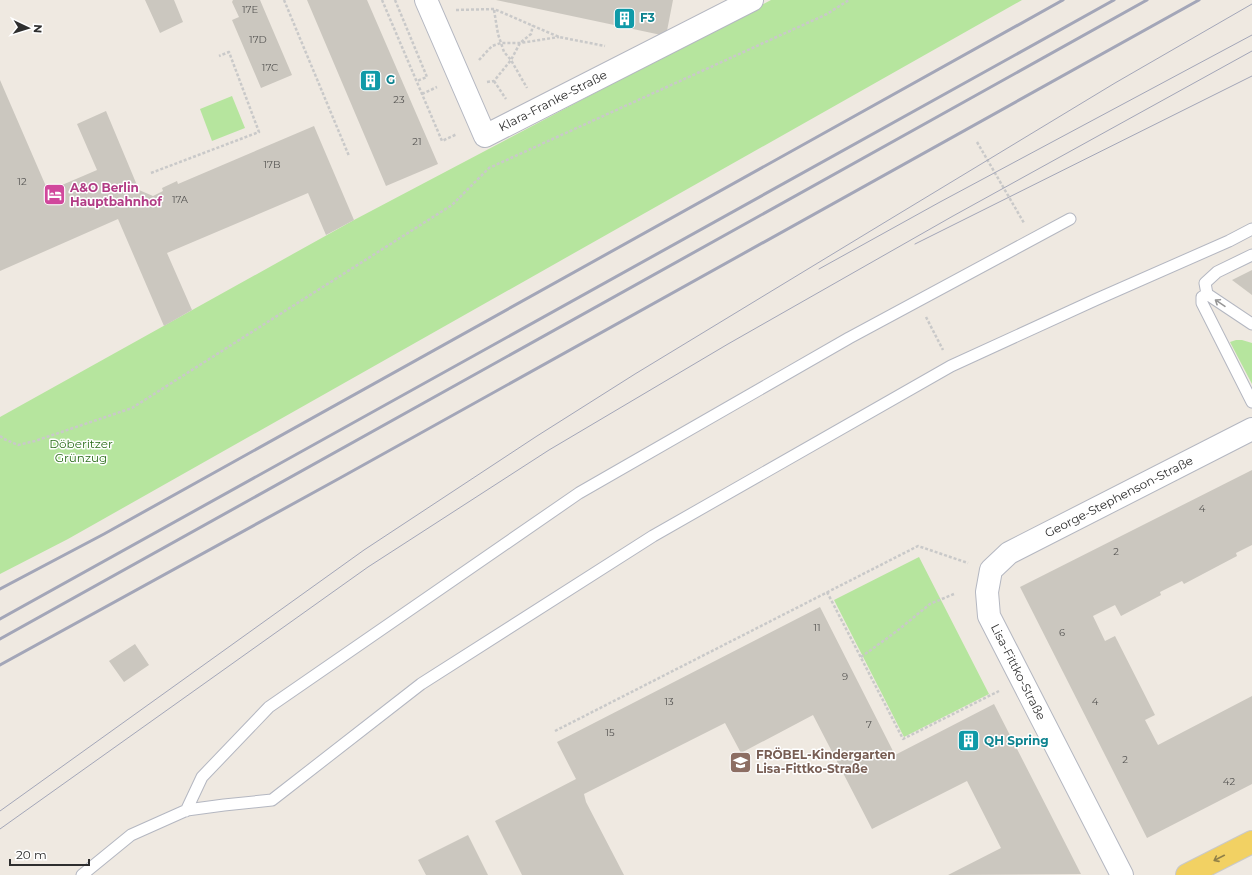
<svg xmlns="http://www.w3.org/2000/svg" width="1252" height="875" viewBox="0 0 1252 875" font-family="Montserrat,sans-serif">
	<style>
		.green { fill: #b6e59e }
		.building { fill: #cbc7bf }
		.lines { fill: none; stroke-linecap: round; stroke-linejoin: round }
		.service-casing { stroke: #b4b7c1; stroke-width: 13 }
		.minor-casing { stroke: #b4b7c1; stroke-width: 24 }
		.primary-casing { stroke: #c9c9c9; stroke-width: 24 }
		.path { stroke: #c9c9c9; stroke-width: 2.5; stroke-dasharray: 3 2; stroke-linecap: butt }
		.service { stroke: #fff; stroke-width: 11 }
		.minor { stroke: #fff; stroke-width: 22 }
		.primary { stroke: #f2d163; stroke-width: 22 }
		.tram { stroke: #a3a6b8; stroke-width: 1 }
		.rail { stroke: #a3a6b8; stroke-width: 3 }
		.oneway { stroke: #969696 }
		.oneway2 { stroke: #908048 }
		.labels { text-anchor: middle; stroke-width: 3; stroke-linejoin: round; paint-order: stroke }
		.number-label { font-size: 10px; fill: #555452 }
		.culture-label { font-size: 12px; font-weight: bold; fill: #0d838f; stroke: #fff; text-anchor: start }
		.street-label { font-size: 12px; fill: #2e2e2e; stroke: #fff }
		.hotel-label { font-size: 12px; font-weight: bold; fill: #b23c85; stroke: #fff; text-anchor: start }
		.park-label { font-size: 12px; fill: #2c6e1b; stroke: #fff }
		.education-label { font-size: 12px; font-weight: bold; fill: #785e54; stroke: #fff; text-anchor: start }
	</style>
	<rect width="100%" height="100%" fill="#efe9e1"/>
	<!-- green -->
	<path class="green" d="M771,0h251l-954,539 -68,35v-157l354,-197z
		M232,96l13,32 -33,13 -12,-32z
		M1236,340h6l10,3v41l-22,-42z
		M919,557l70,137 -85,43 -70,-137z"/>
	<!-- building -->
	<path class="building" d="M145,0h29l9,22 -23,11z
		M233,0h27l32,75 -31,13 -29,-68 7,-3 -7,-15z
		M307,0h60l71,164 -52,22z
		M496,0h177l-7,36z
		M0,80l48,111 49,-21 -20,-46 29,-13 33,79 14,6 10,-5 -1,-3 15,-7 1,3 136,-58 40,94 -28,15 -18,-42 -141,60 25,57 -28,16 -46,-107 -118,52z
		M1252,270v25l-20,-15z
		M1252,470v75l-16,8 1,3 -53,28 -2,-3 -22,11 1,3 -40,21 -6,-11 -22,11 12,25 10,-5 40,79 -10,5 13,25 94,-49v88l-105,54 -127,-251z
		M820,607l75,148 99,-51 87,170 -133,1 53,-27 -34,-67 -95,48 -59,-114 -72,38 -16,-30 -141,71 2,8 38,73h-102l-27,-54 81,-42 -19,-37z
		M135,644l14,21 -25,17 -15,-21z
		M468,835l20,40h-62l-8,-15z"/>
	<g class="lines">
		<defs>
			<path id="service" d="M1252,255l-35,17 -12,11 2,11 45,30
				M1207,294l-5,3v6l50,99
				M186,811l16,-34 67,-70 310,-214 270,-155 221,-119
				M82,875l49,-40 56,-25 37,-5 48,-5 149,-116 232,-148 298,-170 144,-66 134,-59 23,-12"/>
			<path id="minor" d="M426,0l59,136 267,-136
				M1122,875l-133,-259 -2,-24 4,-22 18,-17 243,-124"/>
			<path id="primary" d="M1187,875l65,-33"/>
		</defs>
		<!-- service casing -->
		<use href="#service" class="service-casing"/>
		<!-- minor casing -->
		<use href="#minor" class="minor-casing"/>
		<!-- primary casing -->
		<use href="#primary" class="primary-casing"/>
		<!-- path -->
		<path class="path" d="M284,0l65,156
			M382,0l60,141 15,-7
			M395,0l32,77 -10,4
			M456,10l38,-1 65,28 46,9
			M494,10l4,24 6,18 7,8 16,28
			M479,60l13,-14 9,-3h19l39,-6
			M494,81l12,18
			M487,82l7,-1 17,-21 9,-17 11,-9 2,-9
			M422,94l15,-7
			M977,142l47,81
			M151,173l108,-41 -30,-80 -10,4
			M926,317l17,33
			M0,436l4,3 14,6 17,-4 97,-33 320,-203 37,-37 338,-154 22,-14
			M827,592l76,147 96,-48
			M861,657l36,-26 33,-27 24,-10
			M555,731l363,-185 50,17"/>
		<!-- service -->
		<use href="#service" class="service"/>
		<!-- minor -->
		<use href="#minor" class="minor"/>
		<!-- primary -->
		<use href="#primary" class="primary"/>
		<!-- tram -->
		<path class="tram" d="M915,244l337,-168
			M819,269l121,-67 312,-167
			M0,811l364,-261 173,-114 98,-62 247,-150 233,-141 137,-79
			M0,829l368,-262 181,-117 179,-106 225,-128 299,-165"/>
		<!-- rail -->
		<path class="rail" d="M0,589l104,-55 959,-534
			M0,619l1114,-619
			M0,639l1147,-639
			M0,665l340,-187 859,-478"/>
	</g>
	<!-- one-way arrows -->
	<defs><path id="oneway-shaft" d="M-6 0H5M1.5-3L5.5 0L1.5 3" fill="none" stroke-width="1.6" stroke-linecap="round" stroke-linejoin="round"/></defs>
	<use class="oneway" href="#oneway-shaft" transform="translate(1220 303) rotate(-146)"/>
	<use class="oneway2" href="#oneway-shaft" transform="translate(1219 858) rotate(153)"/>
	<!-- icons -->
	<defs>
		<symbol id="building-square" viewBox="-11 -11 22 22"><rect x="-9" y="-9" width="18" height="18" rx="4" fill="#0f9aa8" stroke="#fff"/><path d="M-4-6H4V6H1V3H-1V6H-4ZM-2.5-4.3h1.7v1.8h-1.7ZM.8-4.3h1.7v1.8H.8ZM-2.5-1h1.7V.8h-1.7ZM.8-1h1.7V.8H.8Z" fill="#fff"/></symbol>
		<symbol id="hotel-square" viewBox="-11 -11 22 22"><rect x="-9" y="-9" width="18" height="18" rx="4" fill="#d1479c" stroke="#fff"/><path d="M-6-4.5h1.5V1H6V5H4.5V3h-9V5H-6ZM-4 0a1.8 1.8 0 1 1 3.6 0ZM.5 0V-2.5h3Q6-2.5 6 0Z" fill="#fff"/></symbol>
		<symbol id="school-square" viewBox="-11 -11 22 22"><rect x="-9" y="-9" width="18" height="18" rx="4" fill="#8d6e63" stroke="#fff"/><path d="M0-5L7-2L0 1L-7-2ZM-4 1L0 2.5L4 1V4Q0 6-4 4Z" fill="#fff"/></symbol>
	</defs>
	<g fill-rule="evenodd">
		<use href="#building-square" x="612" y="6" width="25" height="25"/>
		<use href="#building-square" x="358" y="68" width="25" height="25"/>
		<use href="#hotel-square" x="42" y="182" width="25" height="25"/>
		<use href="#building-square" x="956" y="728" width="25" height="25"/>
		<use href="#school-square" x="728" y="750" width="25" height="25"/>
	</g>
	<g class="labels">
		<!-- number labels -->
		<g class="number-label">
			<text x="250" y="13">17E</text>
			<text x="258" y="43">17D</text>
			<text x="270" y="71">17C</text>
			<text x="399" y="103">23</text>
			<text x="417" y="145">21</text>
			<text x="272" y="168">17B</text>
			<text x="22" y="185">12</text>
			<text x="180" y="203">17A</text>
			<text x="1202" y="512">4</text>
			<text x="1116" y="555">2</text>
			<text x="817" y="631">11</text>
			<text x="1062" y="636">6</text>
			<text x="845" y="680">9</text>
			<text x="669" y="705">13</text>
			<text x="1095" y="705">4</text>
			<text x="869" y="728">7</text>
			<text x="610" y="736">15</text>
			<text x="1125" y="763">2</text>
			<text x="1229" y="785">42</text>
		</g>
		<!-- culture labels -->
		<g class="culture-label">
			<text x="640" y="22">F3</text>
			<text x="386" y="84">G</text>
			<text x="984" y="745">QH Spring</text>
		</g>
		<!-- street labels -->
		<g class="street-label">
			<text transform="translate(553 101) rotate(-27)" y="4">Klara-Franke-Straße</text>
			<text transform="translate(1119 497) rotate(-27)" y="4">George-Stephenson-Straße</text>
			<text transform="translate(1018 672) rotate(63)" y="4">Lisa-Fittko-Straße</text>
		</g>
		<!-- hotel labels -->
		<g class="hotel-label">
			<text x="70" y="192">A&amp;O Berlin<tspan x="70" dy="14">Hauptbahnhof</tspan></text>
		</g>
		<!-- park labels -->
		<g class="park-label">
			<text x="81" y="448">Döberitzer<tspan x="81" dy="14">Grünzug</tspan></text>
		</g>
		<!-- education labels -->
		<g class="education-label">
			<text x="756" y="759">FRÖBEL-Kindergarten<tspan x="756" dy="14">Lisa-Fittko-Straße</tspan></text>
		</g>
	</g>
	<!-- north arrow -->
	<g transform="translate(28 28) rotate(94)" stroke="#ffffff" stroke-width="3" paint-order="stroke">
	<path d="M0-3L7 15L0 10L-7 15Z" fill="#2e2e2e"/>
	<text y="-6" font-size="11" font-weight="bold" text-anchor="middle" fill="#2e2e2e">N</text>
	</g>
	<!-- scale -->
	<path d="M10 859v6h79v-6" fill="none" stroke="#2e2e2e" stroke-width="2"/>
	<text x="16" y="859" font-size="12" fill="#2e2e2e" stroke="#ffffff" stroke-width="3" paint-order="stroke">20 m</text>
</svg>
